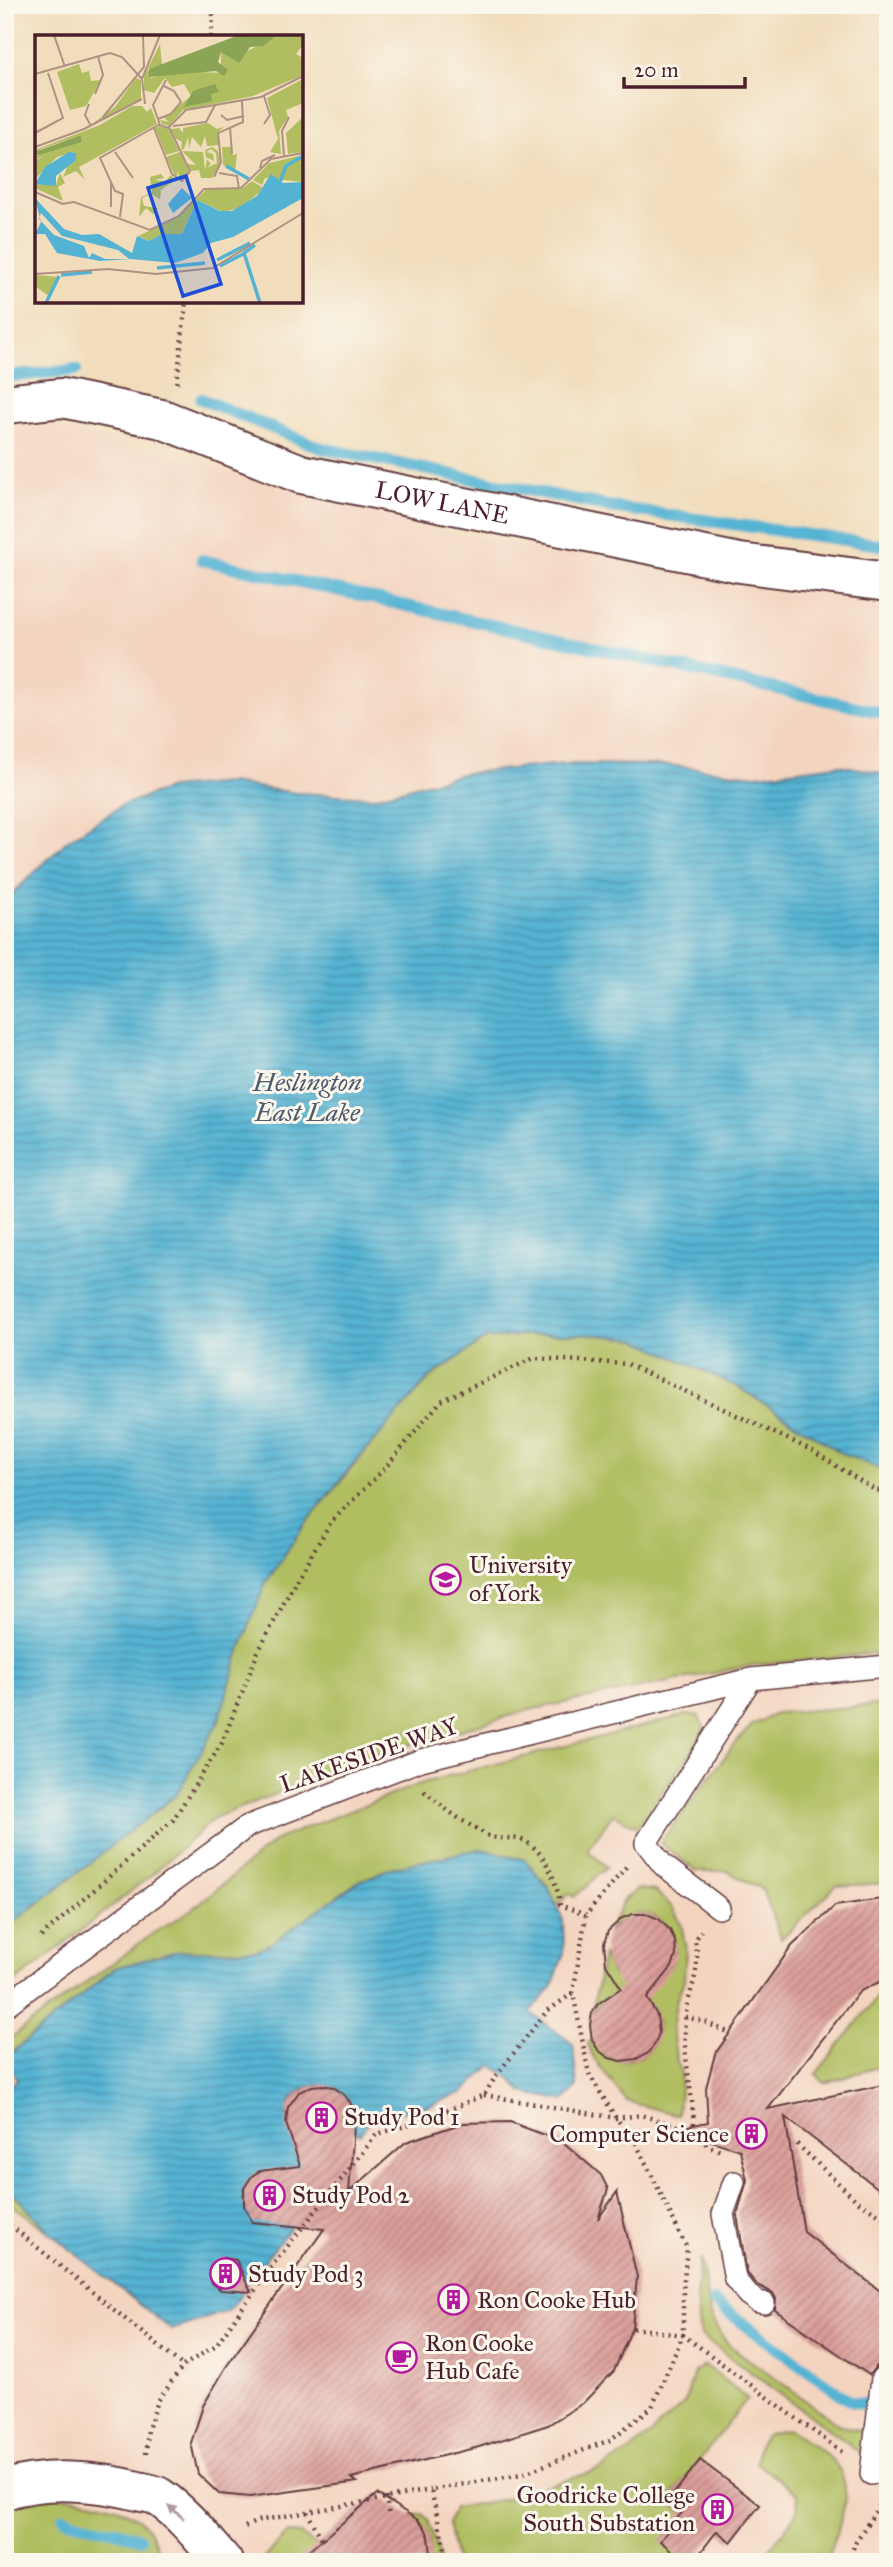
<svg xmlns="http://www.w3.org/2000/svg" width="893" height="2567" viewBox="0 0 893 2567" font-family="'IM FELL Great Primer',serif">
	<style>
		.built { fill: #f3d4bf }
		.grass { fill: #b0bd60; stroke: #7d6e46; stroke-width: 2 }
		.water { fill: url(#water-rules); stroke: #4f697f; stroke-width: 2 }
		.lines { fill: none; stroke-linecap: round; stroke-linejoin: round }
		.stream { stroke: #54b3d3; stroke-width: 12 }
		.building { fill: url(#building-hatch) }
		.lane-casing { stroke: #633c41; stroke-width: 24 }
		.street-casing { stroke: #633c41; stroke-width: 42 }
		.path { stroke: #633c41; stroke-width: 4.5; stroke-dasharray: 2 5; stroke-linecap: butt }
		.lane { stroke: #fff; stroke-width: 21 }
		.street { stroke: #fff; stroke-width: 38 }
		.oneway { fill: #ae9aa0 }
		.labels { text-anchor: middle; stroke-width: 6; stroke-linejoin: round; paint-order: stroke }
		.street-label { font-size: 24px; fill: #4a1f2b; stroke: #fbf7ec }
		.poi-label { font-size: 24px; fill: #4a1f2b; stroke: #fbf7ec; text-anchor: start }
		.water-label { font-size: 26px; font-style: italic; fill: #4e5a6e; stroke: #fbf7ec }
		.inset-river { fill: none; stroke: #54b3d3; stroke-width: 3.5 }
		.inset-road { fill: none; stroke: #ae9182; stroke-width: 2 }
		.view { fill: #1d4ed8; fill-opacity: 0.15; stroke: #1d4ed8; stroke-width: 3.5 }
		.inset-edge { fill: none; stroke: #4a1f2b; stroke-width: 3.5 }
	</style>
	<defs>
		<pattern id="water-rules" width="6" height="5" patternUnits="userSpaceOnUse" patternTransform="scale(1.75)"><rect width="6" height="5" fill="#54b3d3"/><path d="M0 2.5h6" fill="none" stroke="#4891ab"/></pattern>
		<pattern id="building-hatch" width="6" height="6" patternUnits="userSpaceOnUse" patternTransform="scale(1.75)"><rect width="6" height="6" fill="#db9e9a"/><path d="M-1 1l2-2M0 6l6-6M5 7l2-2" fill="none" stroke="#b4807e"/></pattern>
	</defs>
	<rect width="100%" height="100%" fill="#fbf7ec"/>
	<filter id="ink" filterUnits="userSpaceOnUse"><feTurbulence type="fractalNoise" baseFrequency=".0143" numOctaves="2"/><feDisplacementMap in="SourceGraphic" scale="14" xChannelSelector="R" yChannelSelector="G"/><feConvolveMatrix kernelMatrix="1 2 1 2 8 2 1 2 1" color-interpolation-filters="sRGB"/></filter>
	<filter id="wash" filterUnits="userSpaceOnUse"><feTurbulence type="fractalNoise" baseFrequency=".00686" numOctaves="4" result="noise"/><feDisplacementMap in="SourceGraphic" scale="28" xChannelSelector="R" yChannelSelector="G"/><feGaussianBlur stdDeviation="1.57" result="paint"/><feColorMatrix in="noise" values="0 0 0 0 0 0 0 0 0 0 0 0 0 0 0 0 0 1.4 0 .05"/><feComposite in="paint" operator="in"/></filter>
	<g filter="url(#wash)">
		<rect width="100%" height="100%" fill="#f1ddbc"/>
		<!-- built -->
		<path class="built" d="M51,426l108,25 291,82 438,63v1966h-883v-2131z"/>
		<!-- grass -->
		<path class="grass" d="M539,1334h50l47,5 102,48 104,66 46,19v180l-135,13 -224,45 -147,43 -166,64 -67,60 -144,113v-61l88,-69 148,-213 24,-63 38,-57 89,-108 39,-42 54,-38z
			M888,1704v179l-52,3 -55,53 -18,-49 -36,-19h-31l-36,-28 76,-101 16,-17 25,-12z
			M686,1715h12l6,12 -9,20 -58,80 -24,-13 -26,36 20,17 -33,30 -5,-4 -12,13 -9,-20 -23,-26 -45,-11 -89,19 -33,14 -88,62 -14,6 -82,2 -59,16 -110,90v-16l150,-110 38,-23 84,-70 145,-56z
			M638,1889l17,2 17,16 9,16 5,26 -2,31 -8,22 -4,27 4,29 5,15 -3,42 -52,-14 -34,-45 -4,-13 4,-3c8,13 19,23 36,20 13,-1 19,-6 25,-17 22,-39 -35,-70 -61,-30l11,-58 9,19 12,8 51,-41c-15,-34 -42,-34 -67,-10l17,-32z
			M888,1994v70l-64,19 -8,-9 63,-79z
			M5,2184l45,49 -45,-33z
			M701,2259c7,34 3,58 28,86l109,79c17,6 32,10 50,8v26l-16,3 -171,-125c-7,-26 -5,-51 0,-77z
			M705,2365l42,34 -79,102 14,11 4,50h-230l-8,-39 6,-15 52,-9 95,-30 31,-19 52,-46 10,-32z
			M789,2429c13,10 29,18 41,29 31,29 7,70 -4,104h-66l37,-49 1,-20 -42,-30 2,-16 9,-13z
			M57,2496c43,3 101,13 102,66h-153l-1,-48 16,-10z
			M422,2514l6,5 13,43h-15c8,-20 3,-35 -15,-46z
			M288,2533l12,1 15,11 -8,17h-47z"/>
		<!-- water -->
		<path class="water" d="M566,764l101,1 89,10 83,-10 49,9v698l-46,-19 -104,-66 -102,-48 -47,-5h-50l-54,5 -55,38 -85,97 -42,53 -38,57 -24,63 -23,76 -42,72 -171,134v-1028l63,-61 55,-35 47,-17 59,-5 67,10 78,4 91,-24z
			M480,1849l45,11 23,27 15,33 1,33 -12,34 -22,25 43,32 4,43 -13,14 -42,-9 -13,-15 -17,-12 -28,27 -39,15 -54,12 -11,15 -7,-4c9,-52 -60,-61 -66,-16 -2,14 10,21 13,34 5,18 3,41 5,60l-45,-37c-18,10 -23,29 -9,45l46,2 -50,66 -6,-5v-9l-8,-10 -10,-2 -11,7 -3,12 6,10 11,3 8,-2 8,5 -14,18 -56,19 -122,-97 -45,-49v-96l12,-8 -12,-22 110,-90 59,-16 82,-2 14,-6 88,-62 33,-14z"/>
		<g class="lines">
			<!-- stream -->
			<path class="stream" d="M5,377l71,-7
				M201,399l120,49 290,59 277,39
				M202,560l686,154
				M714,2302l136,99 34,6
				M64,2518c25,10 52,10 76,21"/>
		</g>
		<g id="blocks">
			<!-- building -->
			<path class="building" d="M888,1898v80l-28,13 -92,118 120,-25v112l-103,-79 19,115 84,65v70l-12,-1 -7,9 -94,-65 1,-11 -3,-6 -16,-8 -10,-12 -10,-58 10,-35 -7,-30 -65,-21 33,-7 -2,-34 9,-34 77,-108 43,-40z
				M633,1914h14l12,5 11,11 5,11 1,14 -4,12 -25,31 10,17 2,18 -4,11 -8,10 -11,5 -15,2 -12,-3 -11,-8 -6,-10 -2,-15 2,-12 7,-10 22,-15 -15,-24 -2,-21 4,-12 14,-13z
				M322,2085l11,2 9,6 8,9 5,12 -6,78 57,-50 57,-19 47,-1 53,20 38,33 7,14 -10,30 19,-27 20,85 -5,51 -18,43 -31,32 -35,22 -69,22 -128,31 6,4 -107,15 -31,-3 -21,-20 -7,-31 12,-37 23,-39 98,-138 -72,-7 -8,-16v-18l8,-12 8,-5 40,-5 -14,-43 2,-16 11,-15 13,-6z
				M223,2258l13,2 15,32 -30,-2 -10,-7 -2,-12 5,-9z
				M700,2460l60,45 -29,37 -14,-11 -24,31h-7l-26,-21 22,-29 -14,-11z
				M377,2494l41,26 7,8 4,9 3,25h-137z"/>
		</g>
	</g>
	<g filter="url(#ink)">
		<use href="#blocks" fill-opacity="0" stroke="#633c41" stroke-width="2"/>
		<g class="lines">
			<defs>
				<path id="lane" d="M719,1908l-56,-43 -17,-22 105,-164
					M5,2006l243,-180 173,-66 330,-81 137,-13
					M734,2182l-11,32 12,65 13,16 10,7 6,1
					M871,2474l11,-96"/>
				<g id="street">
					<path id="s1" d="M5,404l57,-6 100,21 139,55 439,89 148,19"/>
					<path d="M5,2490c40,-14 93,-9 133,1 7,2 15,2 21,6 25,17 44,42 64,65"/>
				</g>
			</defs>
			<!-- lane casing -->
			<use href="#lane" class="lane-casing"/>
			<!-- street casing -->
			<use href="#street" class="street-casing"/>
			<!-- path -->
			<path class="path" d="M211,37l3,-32
				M177,383l9,-82
				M424,1791c20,17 31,26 53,38 5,3 10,7 15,8 10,3 21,-1 32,4 21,9 34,44 36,64l26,10
				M626,1867l-40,48 -13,78 16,81 27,44 20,25 51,105 -4,41v46l159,117
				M41,1937l132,-117 49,-77 36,-91 38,-72 35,-58 54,-54 56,-67 93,-43 93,6 184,86 64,40 13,2
				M685,2017l17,4 28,12
				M484,2095l132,23 25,-3 53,16 13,14 16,7
				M694,2131c0,-37 -12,-74 -9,-111 3,-32 17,-44 10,-81l6,-8
				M797,2144l59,56 32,20
				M5,2221l178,145
				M146,2454l2,-25 10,-28 25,-35 33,-21 59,-83 102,-128 43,-12 64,-27 12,-19 50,-64 27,-19
				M386,2497l3,19
				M307,2512l15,27
				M245,2527l12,-6 174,-31
				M448,2562l-17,-72 91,-16 88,-34 42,-33 31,-72 -51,-7
				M848,2562l8,-21 24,-36"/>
			<!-- lane -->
			<use href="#lane" class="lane"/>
			<!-- street -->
			<use href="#street" class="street"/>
		</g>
		<!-- one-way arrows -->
		<defs><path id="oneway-solid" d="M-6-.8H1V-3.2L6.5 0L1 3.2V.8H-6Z" transform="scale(1.75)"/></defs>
		<use class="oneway" href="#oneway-solid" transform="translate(176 2512) rotate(-139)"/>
	</g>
	<!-- icons -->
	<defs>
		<symbol id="university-ring" viewBox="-11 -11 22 22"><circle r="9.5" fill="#fbf7ec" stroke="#b5179e" stroke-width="1.5"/><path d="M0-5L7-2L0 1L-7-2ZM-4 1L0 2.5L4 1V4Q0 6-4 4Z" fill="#b5179e"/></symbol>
		<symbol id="building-ring" viewBox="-11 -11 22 22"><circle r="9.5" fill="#fbf7ec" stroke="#b5179e" stroke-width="1.5"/><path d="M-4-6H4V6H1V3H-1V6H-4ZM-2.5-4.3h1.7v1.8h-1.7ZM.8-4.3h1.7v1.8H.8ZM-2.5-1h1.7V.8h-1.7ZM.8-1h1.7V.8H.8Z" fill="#b5179e"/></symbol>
		<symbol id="cafe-ring" viewBox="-11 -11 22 22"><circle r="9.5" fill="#fbf7ec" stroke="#b5179e" stroke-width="1.5"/><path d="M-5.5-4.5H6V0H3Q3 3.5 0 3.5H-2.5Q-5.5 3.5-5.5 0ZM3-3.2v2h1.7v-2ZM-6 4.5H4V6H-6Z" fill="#b5179e"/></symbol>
	</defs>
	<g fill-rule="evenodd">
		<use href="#university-ring" x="428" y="1562" width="35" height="35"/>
		<use href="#building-ring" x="304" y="2100" width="35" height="35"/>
		<use href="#building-ring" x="734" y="2116" width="35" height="35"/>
		<use href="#building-ring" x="252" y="2178" width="35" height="35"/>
		<use href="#building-ring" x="208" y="2256" width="35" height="35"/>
		<use href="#building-ring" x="436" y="2282" width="35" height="35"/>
		<use href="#cafe-ring" x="384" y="2340" width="35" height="35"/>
		<use href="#building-ring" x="700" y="2492" width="35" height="35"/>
	</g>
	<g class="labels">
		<!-- street labels -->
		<g class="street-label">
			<text dy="8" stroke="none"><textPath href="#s1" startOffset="453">LOW LANE</textPath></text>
			<text transform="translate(369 1755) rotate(-19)" y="8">LAKESIDE WAY</text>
		</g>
		<!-- poi labels -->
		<g class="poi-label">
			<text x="469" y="1573">University<tspan x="469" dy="28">of York</tspan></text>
			<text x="344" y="2125">Study Pod 1</text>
			<text x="729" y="2142" text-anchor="end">Computer Science</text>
			<text x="292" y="2203">Study Pod 2</text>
			<text x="248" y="2282">Study Pod 3</text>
			<text x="477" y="2308">Ron Cooke Hub</text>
			<text x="425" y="2351">Ron Cooke<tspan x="425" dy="28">Hub Cafe</tspan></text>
			<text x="695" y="2503" text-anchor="end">Goodricke College<tspan x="695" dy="28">South Substation</tspan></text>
		</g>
		<!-- water labels -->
		<g class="water-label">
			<text x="307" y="1091">Heslington<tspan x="307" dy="30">East Lake</tspan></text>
		</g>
	</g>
	<!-- overview -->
	<g transform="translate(35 35)">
		<rect width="268" height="268" fill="#f1ddbc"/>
		<path d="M242,0h26v10l-7,9 7,4v17l-50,21 -70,14 -14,16 -7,-2 -2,-4 9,2 -5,-4 27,-22 -7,-12 -12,3 -7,-9 -11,15 -10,-3v-14l16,-32 2,21 -14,4 3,9 26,-7 44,2v-21l23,1zM101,43l5,2v20l-49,24 23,-17zM268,44v24l-17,7 2,7 -9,14 2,23 -11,-2 8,-13 -11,-41zM97,71h10l5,6 4,-4 6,16 -78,43 6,13 -9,-9 -13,6 11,-25 -17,5 -22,22v-19l10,-4 -10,3v-9l65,-25zM46,100l1,7 -46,12 5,-5zM268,82v35l-15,2 -2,-21zM173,88l9,6 7,-2 -6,5 1,13 -12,1 -2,-10 -4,11 -9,-10 -3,12 -1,-12 -4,12 -3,1 1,-8 -7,-4 4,-4 -4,4 -4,-9 8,-1 4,5v-5zM124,91l10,3 10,22 -13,4 -11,-27zM177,112l6,4 3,10 -9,17h-11l-2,-8 -8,1 -4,-7 9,1 -14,-14 21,1 2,18 2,-11 4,5 -4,4 10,-5 -1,-10 -5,-4 -5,3 7,2 1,7 -8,-4 -1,-7zM187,112h9l1,8 5,-1 -2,17 -12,-6zM145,117l10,21 -4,5h-7l-1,-7 -2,7 -10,-21zM268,120v27l-38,-4 -3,7 -9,-5 16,-17zM25,138l5,10 -7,4 5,14 -28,-13v-4l21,1zM126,139l3,4 -10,2 11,1 6,-6 4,5 -14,10 -1,9 -9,-5 -9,4 2,8 14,2 -5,6 -7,-6 -7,9 2,-20 11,-4 -2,-16zM217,146l10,6 -2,5 -20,16 -17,4 -26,-12 -15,34h-20l-13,7 -11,-5 37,-17 32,-30 36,-1zM0,240l25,2 -10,20 -15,-11z" fill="#b0bd60" fill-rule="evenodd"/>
		<path d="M204,0h38l-14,11 -13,1 -11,16 -18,-11 -3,10 10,8 -4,6 -8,-5 -67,6v-8zM180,49l4,8 -8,2 1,7 -28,6 9,-16zM46,100l1,7 -43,13 -4,-3z" fill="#8ca456"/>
		<path d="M44,29l3,9 7,-2 2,10 10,-1 -15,26 -16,4 -13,-38z" fill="#b0bd60"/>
		<path d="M34,117l7,1v7l-20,16v10l-21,-2 10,-17zM236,139l12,9 20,-1v16l-70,39 -22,6 -8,10 -28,10 -45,-4 -30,2 -43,-8 -12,-19h-10l6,-12 -6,-24 29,31 18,6 17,-1 33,19 5,-17 12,5 13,-7h20l15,-34 23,11h12l25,-15zM6,178l21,23 56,14 11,9h-24l-13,-6 -3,5 -5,-12 -30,-11 -15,-16zM147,153l10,10 -19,15 -5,-9z" fill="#54b3d3" fill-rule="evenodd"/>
		<path class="inset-river" d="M191,131l23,13M245,147l6,-16 17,-10M220,210l-11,8 16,50M182,225l33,-17M185,231l23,-12M122,233l48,-5M26,240l31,-3M11,268l13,-27"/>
		<path class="inset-road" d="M19,0l11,32M0,39l75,-21 12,4 20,22M131,45l-13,25 7,20 8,3 18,-18 75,-13 42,-21M60,59l8,-19 -5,-19M54,69l-4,11 6,11M110,69l-3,-25 18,-44M186,80l6,5 17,-4M68,82l41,-50 -1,-32M123,84l13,-5 10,-12 -7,-11 -10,-5M229,89l6,-9 -6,-19M138,91l33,-4 9,-17M195,92l2,27M119,93l18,46 10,7 8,-10 -21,-44M0,98l28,-15 -15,-45M0,112l49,-18 58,-30M80,117l18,26M249,121l-2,-25 7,-14M225,133l2,-7 13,-6M184,138l18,3 2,13M179,142l7,-15 -3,-29 25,-11 -1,-21M76,148v24M0,157l28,12M27,169l12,-2 76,28 29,-14 25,-27 37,-1 30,-29 32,-6M85,182l3,-23 -8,-3 -15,-33 60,-34M0,239l73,-5 48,5 57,-6 90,-55"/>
		<path class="view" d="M151,141l35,108 -38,12 -35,-108z"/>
		<rect width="268" height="268" class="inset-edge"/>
	</g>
	<!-- margin -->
	<rect width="893" height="2567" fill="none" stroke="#fbf7ec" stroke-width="28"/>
	<!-- scale -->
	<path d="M624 77v10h121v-10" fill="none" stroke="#4a1f2b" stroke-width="3.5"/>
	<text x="634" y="77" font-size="21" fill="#4a1f2b" stroke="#fbf7ec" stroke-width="5" paint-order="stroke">20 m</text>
</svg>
